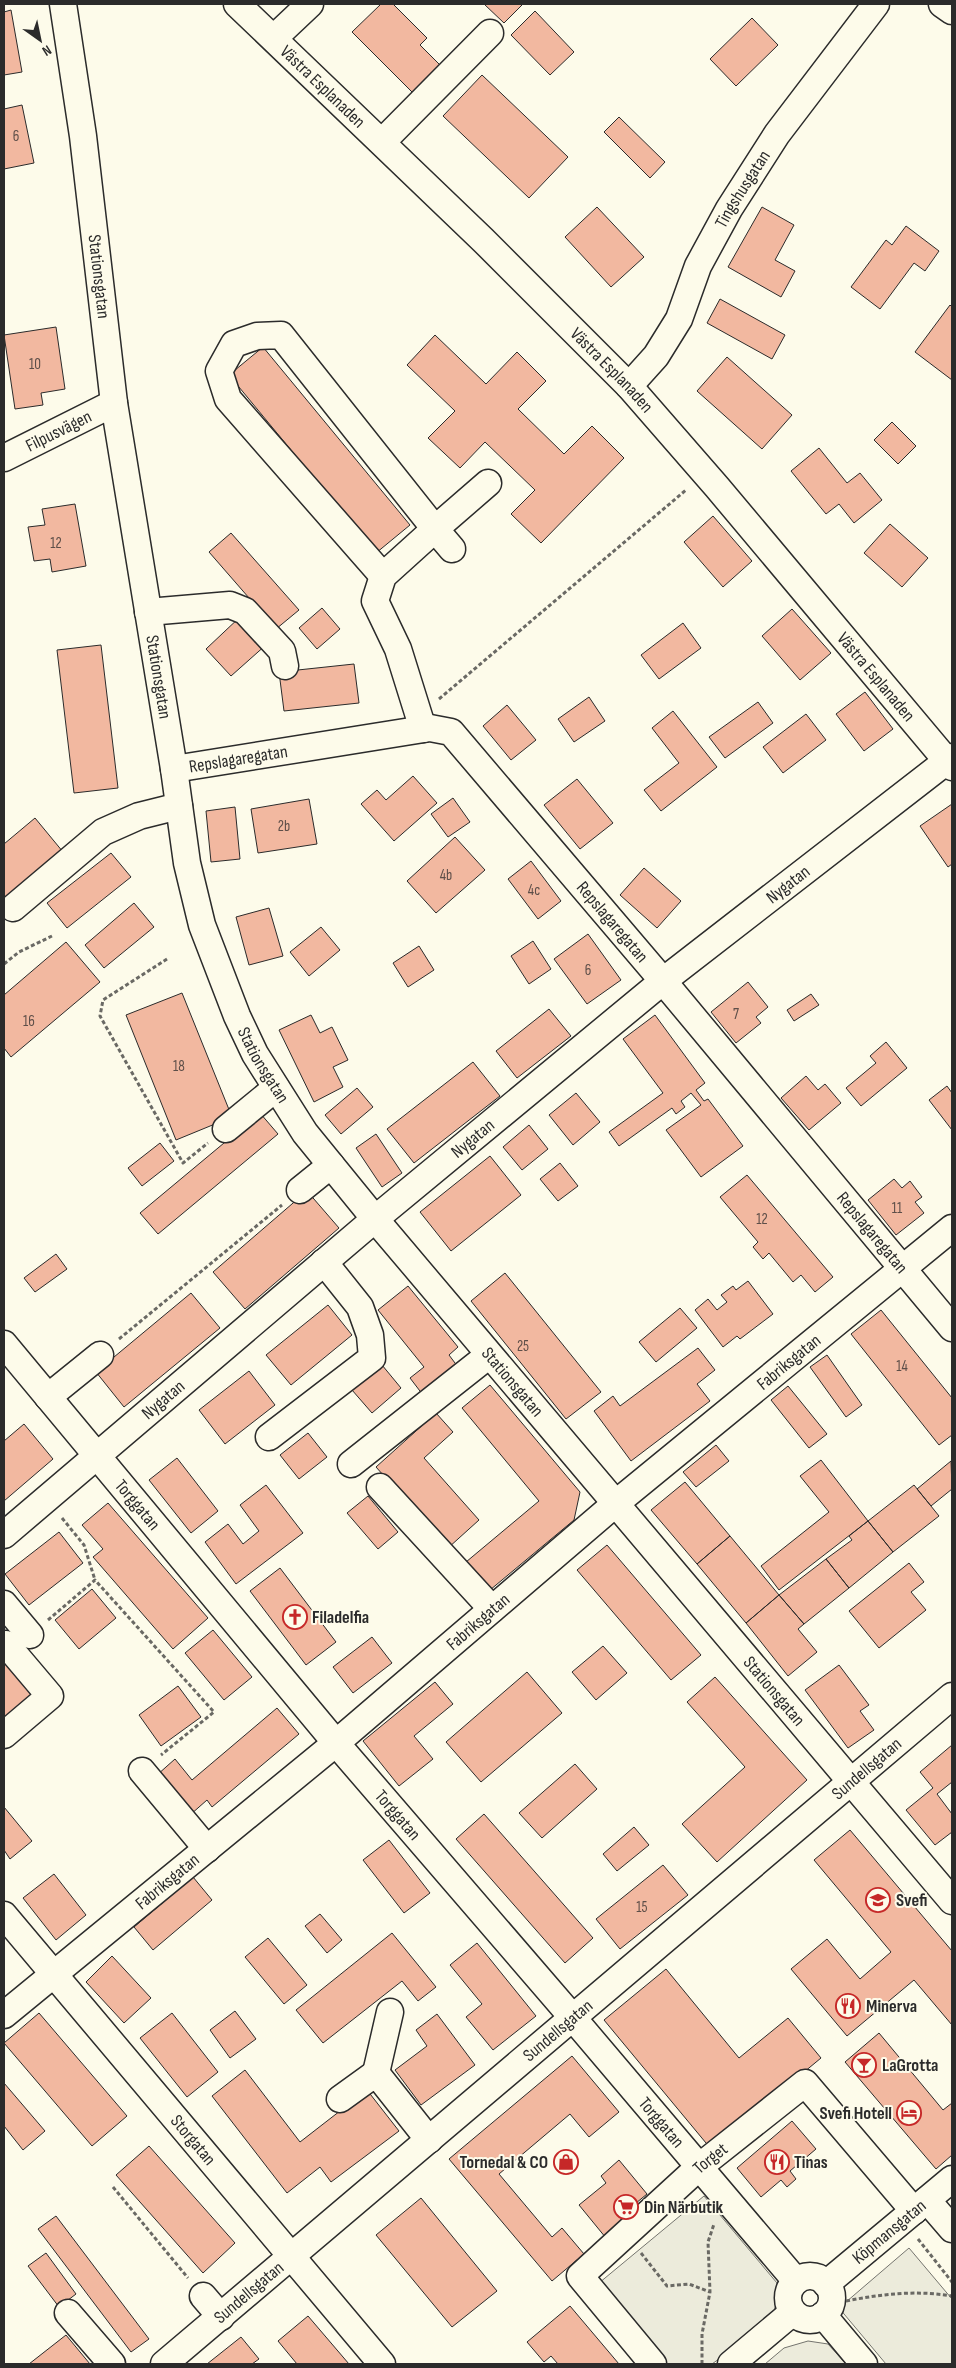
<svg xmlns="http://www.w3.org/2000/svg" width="956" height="2368" viewBox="0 0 956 2368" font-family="'Sofia Sans Condensed',sans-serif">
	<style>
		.green { fill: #ecebdb; stroke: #74746e }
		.building { fill: #f2b8a0; stroke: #2b2b2b }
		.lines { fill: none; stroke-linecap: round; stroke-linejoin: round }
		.minor-casing { stroke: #2b2b2b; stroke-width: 29 }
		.path { stroke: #6a6964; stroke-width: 3; stroke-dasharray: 4 2.5; stroke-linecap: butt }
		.minor { stroke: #fdfbea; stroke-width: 26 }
		.labels { text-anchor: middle; stroke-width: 4; stroke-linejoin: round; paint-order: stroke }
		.number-label { font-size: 15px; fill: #5d4e48 }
		.street-label { font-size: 18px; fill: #2b2b2b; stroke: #fdfbea }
		.poi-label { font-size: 18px; font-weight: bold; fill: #2b2b2b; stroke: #fdfbea; text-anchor: start }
	</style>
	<rect width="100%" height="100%" fill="#fdfbea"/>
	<!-- green -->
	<path class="green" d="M704,2196l73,87 -1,21 -5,17 -59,43h-45l-68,-81z
		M909,2248l43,51v65h-66l-47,-56z
		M808,2341l20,3 18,20h-81l19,-16z"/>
	<!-- building -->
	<path class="building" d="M381,4h12l34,34 -7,7 21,21 -28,27 -61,-61z
		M484,4h39l-19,19z
		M11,10l11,62 -18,3v-63z
		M535,11l39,41 -24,23 -39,-40z
		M752,18l26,27 -42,41 -26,-27z
		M482,75l86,82 -39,41 -86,-82z
		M22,105l12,58 -30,6v-60z
		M619,117l46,45 -15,16 -46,-46z
		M597,207l47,50 -33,30 -46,-50z
		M762,207l32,18 -19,35 20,11 -14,26 -53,-30z
		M906,226l33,25 -14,20 -11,-8 -34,46 -29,-22 35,-47 6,5z
		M720,299l65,36 -13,24 -65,-36z
		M950,305l2,2v73l-37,-28z
		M56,327l9,62 -24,4 2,12 -28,4 -11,-74z
		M435,335l51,49 31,-32 29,29 -28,28 46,45 28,-28 32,32 -83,85 -30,-29 24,-24 -50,-48 -25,26 -32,-30 27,-27 -48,-46z
		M263,347l147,178 -34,28 -147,-178z
		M727,357l65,58 -30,34 -65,-58z
		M892,422l24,24 -18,18 -24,-24z
		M819,448l28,35 13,-10 22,27 -28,23 -15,-19 -13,10 -35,-43z
		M75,504l11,62 -34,6 -2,-13 -16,2 -6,-34 17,-2 -3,-16z
		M713,516l39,45 -29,26 -39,-45z
		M890,524l38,34 -26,29 -38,-34z
		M231,533l68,77 -23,19 -67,-77z
		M322,608l18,21 -23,20 -18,-21z
		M792,609l39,44 -31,27 -38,-44z
		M241,616l26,28 -36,32 -25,-27z
		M683,623l18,25 -42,31 -18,-24z
		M101,645l17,143 -44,5 -17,-143z
		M354,664l5,39 -75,8 -5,-39z
		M865,692l28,37 -29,22 -28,-37z
		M589,697l16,24 -31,21 -16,-23z
		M758,702l15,21 -48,35 -16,-21z
		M507,705l29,35 -25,20 -28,-34z
		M673,711l44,56 -56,44 -17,-21 35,-27 -27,-35z
		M806,714l20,26 -43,33 -20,-26z
		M413,776l24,27 -43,38 -33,-37 16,-14 9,10z
		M577,779l36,44 -33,26 -36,-44z
		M453,798l17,24 -22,15 -17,-23z
		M309,799l8,45 -59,9 -7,-44z
		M952,804v60l-4,3 -28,-41z
		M235,807l5,52 -29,3 -5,-51z
		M35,818l33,40 -64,42v-56z
		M455,837l30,33 -49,43 -29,-32z
		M111,853l20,24 -64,51 -20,-25z
		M531,861l30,40 -23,18 -30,-40z
		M644,868l37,33 -24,27 -37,-33z
		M134,903l20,24 -50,41 -19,-23z
		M269,908l14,48 -34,9 -13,-48z
		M321,927l19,23 -31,26 -19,-24z
		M588,934l33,46 -34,24 -33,-45z
		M533,941l18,28 -22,15 -18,-28z
		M66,942l34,40 -89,75 -7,-9v-53z
		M419,946l15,24 -26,17 -15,-24z
		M748,982l20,25 -12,10 5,6 -25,20 -25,-31z
		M182,993l50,124 -56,23 -50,-125z
		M811,994l8,11 -25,16 -7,-11z
		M549,1009l22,27 -54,42 -21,-27z
		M311,1015l9,18 12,-6 16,33 -15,7 10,20 -29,15 -35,-72z
		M655,1015l50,68 -9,7 8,11 4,-2 35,47 -42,31 -35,-47 35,-25 -10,-12 -10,8 4,6 -9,7 -4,-6 -53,38 -10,-14 54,-39 -40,-54z
		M886,1042l21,26 -46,38 -15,-18 30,-25 -6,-7z
		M473,1062l27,34 -86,67 -27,-34z
		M806,1076l12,14 7,-6 16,19 -32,27 -28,-32z
		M947,1086l5,7v37l-23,-30z
		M357,1088l16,19 -32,27 -16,-19z
		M576,1093l24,29 -27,23 -24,-30z
		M260,1113l18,21 -120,100 -18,-21z
		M529,1125l19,24 -26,21 -19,-23z
		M376,1134l26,39 -20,14 -26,-39z
		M160,1143l14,18 -32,25 -14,-18z
		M490,1156l31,39 -70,56 -31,-39z
		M560,1163l18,23 -20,15 -18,-22z
		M747,1175l86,102 -18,15 -14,-17 -8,7 -24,-29 -6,6 -10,-12 5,-5 -38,-45z
		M894,1179l8,9 8,-7 12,16 -7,5 9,11 -28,22 -28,-35z
		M307,1191l32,37 -94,81 -32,-37z
		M56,1254l11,15 -32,23 -11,-14z
		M505,1273l96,119 -35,27 -95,-118z
		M748,1281l25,33 -33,25 -3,-3 -14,11 -28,-37 13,-11 9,11 10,-8 -6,-7 12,-9 3,4z
		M408,1286l50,61 -9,8 9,12 -35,28 -13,-17 14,-11 -46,-57z
		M191,1293l29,35 -96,79 -28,-35z
		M328,1305l24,30 -61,50 -25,-30z
		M680,1308l17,20 -41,34 -17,-20z
		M881,1310l71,88v37l-13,10 -88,-111z
		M698,1348l17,22 -18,14 13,17 -79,60 -37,-50 19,-15 7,10z
		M827,1355l35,50 -16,12 -36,-50z
		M382,1365l19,23 -29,25 -20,-23z
		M249,1371l26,34 -50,39 -26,-34z
		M490,1385l90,107 -6,28 -84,70 -24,-28 73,-61 -77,-93z
		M788,1386l39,48 -18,14 -38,-48z
		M436,1413l17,19 -29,26 55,62 -31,28 -72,-81z
		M24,1424l29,35 -49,42v-60z
		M308,1433l19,24 -28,22 -19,-24z
		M716,1445l13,16 -33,26 -13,-15z
		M177,1458l41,53 -27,22 -42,-53z
		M821,1460l47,61 -89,69 -18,-24 68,-54 -29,-36z
		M951,1461l1,28 -21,17 -14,-17z
		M685,1482l45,54 -33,28 -46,-54z
		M266,1485l37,48 -67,51 -31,-42 23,-18 15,20 16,-13 -19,-26z
		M914,1485l25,31 -46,36 -25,-31z
		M368,1496l30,36 -20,17 -31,-36z
		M108,1503l100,115 -35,31 -80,-92 10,-8 -21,-24z
		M868,1521l25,31 -44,36 -23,-29 26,-19 -3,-4z
		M59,1532l24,31 -54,42 -24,-31z
		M730,1536l49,59 -33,28 -49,-59z
		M607,1545l94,110 -30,25 -94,-110z
		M826,1559l23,29 -45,36 -25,-29z
		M909,1563l15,19 -13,10 15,18 -47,38 -30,-37z
		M280,1568l56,74 -30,23 -56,-74z
		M92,1589l24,29 -37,31 -24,-29z
		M779,1595l25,29 -6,5 19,23 -29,24 -42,-53z
		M213,1630l39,47 -28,23 -39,-47z
		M372,1637l20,26 -39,30 -20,-26z
		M603,1646l24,27 -31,27 -24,-28z
		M10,1658l30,35 -36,30v-60z
		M839,1665l30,40 -9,6 14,19 -26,18 -43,-58z
		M527,1672l35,41 -81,69 -35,-40z
		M715,1677l92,103 -90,82 -35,-38 63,-57 -58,-65z
		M435,1682l18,22 -39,32 19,23 -34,27 -36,-45z
		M178,1686l23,31 -40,29 -22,-31z
		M277,1708l22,26 -87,73 -5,-7 -17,15 -33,-40 18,-16 17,21z
		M952,1745v37l-15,12 15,20v18l-17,13 -29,-35 27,-22 -13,-16z
		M575,1764l22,25 -55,49 -23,-25z
		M4,1807l28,34 -22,18 -6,-9z
		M484,1814l109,124 -28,25 -109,-124z
		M634,1827l15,18 -32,26 -14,-17z
		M850,1830l102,121v74l-38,-45 -67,56 -56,-67 36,-30 33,40 31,-27 -77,-92z
		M389,1840l41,53 -26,20 -41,-53z
		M663,1865l25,30 -68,54 -24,-30z
		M54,1874l32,41 -30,25 -33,-42z
		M193,1877l19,23 -59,50 -19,-23z
		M320,1914l22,26 -15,13 -22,-27z
		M392,1933l44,54 -18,14 -16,-20 -79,62 -27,-33z
		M268,1938l39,47 -23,19 -39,-47z
		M477,1943l59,73 -43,34 -27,-33 16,-13 -32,-39z
		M112,1956l39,42 -27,25 -38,-41z
		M666,1969l73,89 49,-40 33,40 -110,91 -107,-129z
		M235,2011l21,28 -26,19 -20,-28z
		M39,2013l88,103 -35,30 -88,-103z
		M172,2013l46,59 -31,25 -47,-59z
		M437,2014l38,51 -54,40 -26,-35 32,-24 -11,-16z
		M879,2033l64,77 9,-7v52l-16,14 -91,-107z
		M572,2056l47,56 -30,25 -19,-23 -71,60 53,63 10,-9 22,26 -32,27 -103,-122z
		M245,2070l55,72 67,-52 32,41 -68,51 -11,-15 -33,26 -75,-97z
		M4,2083l41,48 -22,19 -19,-24z
		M792,2121l24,28 -26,22 6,8 -9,8 -6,-7 -20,17 -24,-29z
		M149,2146l86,97 -32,30 -87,-98z
		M619,2160l28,34 -17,14 5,6 -29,24 -27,-33 27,-22 -5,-7z
		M421,2198l76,93 -45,36 -76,-92z
		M56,2216l93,123 -18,13 -93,-123z
		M46,2253l30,41 -17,13 -31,-41z
		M570,2306l49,58h-61l-7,-8 -7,6 -17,-20z
		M308,2316l41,48h-52l-19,-23z
		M66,2335l24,29h-61z
		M241,2337l18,22 -7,5h-45z"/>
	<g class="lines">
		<defs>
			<g id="minor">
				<path id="s1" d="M63,4l20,132 31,267 60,366 13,94 15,62 35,91 18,38 50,79 70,86 577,682"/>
				<path id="s2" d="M237,4l246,236 146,146 88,101 235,280"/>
				<path d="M942,4l10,7"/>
				<path d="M274,38l36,-34"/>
				<path d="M382,142l108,-109"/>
				<path id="s3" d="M629,386l27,-30 23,-37 19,-53 31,-57 48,-75 99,-130"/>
				<path id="s4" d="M4,458l110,-55"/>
				<path d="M383,576l-155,-177 -9,-28 15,-27 23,-8 24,-1 154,194 53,-46"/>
				<path d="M148,612l82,-7 15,6 37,40 3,15"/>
				<path d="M423,729l-25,-80 -23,-48 8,-25 52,-47 17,20"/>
				<path id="s5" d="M174,769l256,-41 21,4 212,249 289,347"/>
				<path d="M13,908l90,-76 36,-16 40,-10"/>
				<path d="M226,1129l50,-41"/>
				<path d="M300,1190l31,-25"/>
				<path id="s6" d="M4,1344l332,399 237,275 223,263"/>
				<path d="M48,1397l52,-42"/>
				<path d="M269,1437l103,-79 -2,-23 -10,-28 -36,-45"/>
				<path d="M351,1464l138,-109"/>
				<path d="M380,1487l112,122"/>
				<path id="s7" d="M4,1535l371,-316 288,-238 289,-224"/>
				<path d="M4,1604l26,31"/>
				<path d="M4,1646l2,-2 44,52 -46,39"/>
				<path d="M142,1771l65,78"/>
				<path id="s8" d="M4,1915l378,449"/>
				<path id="s9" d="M4,2015l332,-272 279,-239 337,-276"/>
				<path d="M376,2073l14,-61"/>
				<path d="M340,2099l36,-26 53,67"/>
				<path d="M927,2200l25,29"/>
				<circle cx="810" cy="2298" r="22"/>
				<path id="s10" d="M826,2284l126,-105"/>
				<path d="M203,2296l18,21"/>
				<path d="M68,2313l44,51"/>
				<path d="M823,2315l41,49"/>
				<path id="s11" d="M164,2364l788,-668"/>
				<path id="s12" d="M653,2364l-73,-88 119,-109 106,-84 109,128"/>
				<path d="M731,2364l62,-52"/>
			</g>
		</defs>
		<!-- minor casing -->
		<use href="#minor" class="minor-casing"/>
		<!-- path -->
		<path class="path" d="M439,699l247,-209
			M167,959l-64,41 -3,16 83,147 25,-20
			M4,964l15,-12 33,-16
			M119,1339l163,-134
			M62,1518l22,27 11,35
			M48,1620l47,-40 119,132 -53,43
			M113,2187l75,91
			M918,2239l34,43
			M641,2253l26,33 22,-2 21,8
			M846,2301c36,-7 70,-11 106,-5
			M702,2364v-30l8,-42 -2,-50 6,-18"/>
		<!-- minor -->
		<use href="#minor" class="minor"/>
	</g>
	<!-- icons -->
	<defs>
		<symbol id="church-ring" viewBox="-11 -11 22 22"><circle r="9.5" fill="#fdfbea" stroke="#c62828" stroke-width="1.5"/><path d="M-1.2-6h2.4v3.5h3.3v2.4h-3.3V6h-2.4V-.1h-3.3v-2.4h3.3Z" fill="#c62828"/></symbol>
		<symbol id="school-ring" viewBox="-11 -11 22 22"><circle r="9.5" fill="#fdfbea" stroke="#c62828" stroke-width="1.5"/><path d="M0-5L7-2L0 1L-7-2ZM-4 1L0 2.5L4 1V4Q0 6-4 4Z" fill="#c62828"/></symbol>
		<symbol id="restaurant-ring" viewBox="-11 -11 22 22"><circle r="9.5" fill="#fdfbea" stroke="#c62828" stroke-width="1.5"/><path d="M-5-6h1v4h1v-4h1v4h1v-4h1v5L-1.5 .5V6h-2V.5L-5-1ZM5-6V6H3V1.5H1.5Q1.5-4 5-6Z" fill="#c62828"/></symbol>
		<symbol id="bar-ring" viewBox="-11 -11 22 22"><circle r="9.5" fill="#fdfbea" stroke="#c62828" stroke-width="1.5"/><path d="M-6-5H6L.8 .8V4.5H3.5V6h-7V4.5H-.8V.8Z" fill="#c62828"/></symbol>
		<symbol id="hotel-ring" viewBox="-11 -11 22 22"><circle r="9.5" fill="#fdfbea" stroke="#c62828" stroke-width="1.5"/><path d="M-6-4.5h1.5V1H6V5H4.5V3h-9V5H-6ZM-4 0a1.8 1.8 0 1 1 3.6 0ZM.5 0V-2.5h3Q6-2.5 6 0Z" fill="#c62828"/></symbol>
		<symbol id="shop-ring" viewBox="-11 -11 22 22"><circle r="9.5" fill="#fdfbea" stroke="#c62828" stroke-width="1.5"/><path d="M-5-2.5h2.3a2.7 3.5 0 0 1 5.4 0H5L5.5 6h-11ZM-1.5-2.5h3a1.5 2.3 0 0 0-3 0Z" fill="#c62828"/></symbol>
		<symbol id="supermarket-ring" viewBox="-11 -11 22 22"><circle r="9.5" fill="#fdfbea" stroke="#c62828" stroke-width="1.5"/><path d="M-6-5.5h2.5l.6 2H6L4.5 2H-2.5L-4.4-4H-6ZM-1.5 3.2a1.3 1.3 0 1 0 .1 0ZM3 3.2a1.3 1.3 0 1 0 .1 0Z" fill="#c62828"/></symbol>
	</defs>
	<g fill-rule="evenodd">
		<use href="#church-ring" x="281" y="1603" width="28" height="28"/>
		<use href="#school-ring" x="864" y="1886" width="28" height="28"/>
		<use href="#restaurant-ring" x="834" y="1992" width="28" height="28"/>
		<use href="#bar-ring" x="850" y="2051" width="28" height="28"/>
		<use href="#hotel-ring" x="895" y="2099" width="28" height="28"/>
		<use href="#shop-ring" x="552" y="2148" width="28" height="28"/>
		<use href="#restaurant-ring" x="763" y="2148" width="28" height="28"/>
		<use href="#supermarket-ring" x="612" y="2193" width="28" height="28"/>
	</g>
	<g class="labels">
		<!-- number labels -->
		<g class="number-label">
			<text x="16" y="141">6</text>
			<text x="35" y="369">10</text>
			<text x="56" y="548">12</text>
			<text x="284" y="831">2b</text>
			<text x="446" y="880">4b</text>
			<text x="534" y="895">4c</text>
			<text x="588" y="975">6</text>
			<text x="736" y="1019">7</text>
			<text x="29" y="1026">16</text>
			<text x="179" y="1071">18</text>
			<text x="897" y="1213">11</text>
			<text x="762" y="1224">12</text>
			<text x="523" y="1351">25</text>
			<text x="902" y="1371">14</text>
			<text x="642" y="1912">15</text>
		</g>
		<!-- street labels -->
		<g class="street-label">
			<text dy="6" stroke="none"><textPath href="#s2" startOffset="119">Västra Esplanaden</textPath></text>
			<text dy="6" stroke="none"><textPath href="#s3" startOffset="229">Tingshusgatan</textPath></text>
			<text dy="6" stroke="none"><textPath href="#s1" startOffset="275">Stationsgatan</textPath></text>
			<text dy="6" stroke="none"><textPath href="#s2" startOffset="524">Västra Esplanaden</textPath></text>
			<text dy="6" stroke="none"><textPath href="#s4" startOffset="61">Filpusvägen</textPath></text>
			<text dy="6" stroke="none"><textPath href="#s2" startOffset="929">Västra Esplanaden</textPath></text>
			<text dy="6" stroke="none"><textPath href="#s1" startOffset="680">Stationsgatan</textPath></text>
			<text dy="6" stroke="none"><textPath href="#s5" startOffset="65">Repslagaregatan</textPath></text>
			<text dy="6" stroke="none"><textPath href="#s7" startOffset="1019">Nygatan</textPath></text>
			<text dy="6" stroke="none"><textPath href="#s5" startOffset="530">Repslagaregatan</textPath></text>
			<text dy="6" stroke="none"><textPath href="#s1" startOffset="1085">Stationsgatan</textPath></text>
			<text dy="6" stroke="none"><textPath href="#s7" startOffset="614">Nygatan</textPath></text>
			<text dy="6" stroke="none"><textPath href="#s5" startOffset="935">Repslagaregatan</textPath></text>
			<text dy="6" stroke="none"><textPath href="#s9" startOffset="1021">Fabriksgatan</textPath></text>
			<text dy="6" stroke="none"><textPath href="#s1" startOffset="1489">Stationsgatan</textPath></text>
			<text dy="6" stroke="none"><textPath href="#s7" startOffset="209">Nygatan</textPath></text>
			<text dy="6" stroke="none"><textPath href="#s6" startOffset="209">Torggatan</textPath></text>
			<text dy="6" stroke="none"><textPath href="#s9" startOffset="616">Fabriksgatan</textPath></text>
			<text dy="6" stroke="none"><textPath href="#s1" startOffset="1894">Stationsgatan</textPath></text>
			<text dy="6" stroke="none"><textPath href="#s11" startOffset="921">Sundellsgatan</textPath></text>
			<text dy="6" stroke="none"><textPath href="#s6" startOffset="614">Torggatan</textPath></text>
			<text dy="6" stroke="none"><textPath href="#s9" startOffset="211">Fabriksgatan</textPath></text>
			<text dy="6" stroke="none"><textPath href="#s11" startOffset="516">Sundellsgatan</textPath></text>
			<text dy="6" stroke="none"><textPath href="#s6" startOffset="1019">Torggatan</textPath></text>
			<text dy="6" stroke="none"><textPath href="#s8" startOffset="294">Storgatan</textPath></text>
			<text dy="6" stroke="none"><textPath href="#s12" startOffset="290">Torget</textPath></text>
			<text dy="6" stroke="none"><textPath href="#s10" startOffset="82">Köpmansgatan</textPath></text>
			<text dy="6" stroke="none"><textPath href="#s11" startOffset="111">Sundellsgatan</textPath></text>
		</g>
		<!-- poi labels -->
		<g class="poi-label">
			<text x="312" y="1623">Filadelfia</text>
			<text x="896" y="1906">Svefi</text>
			<text x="866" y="2012">Minerva</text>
			<text x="882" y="2071">LaGrotta</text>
			<text x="892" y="2119" text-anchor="end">Svefi Hotell</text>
			<text x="548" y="2168" text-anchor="end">Tornedal &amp; CO</text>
			<text x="794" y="2168">Tinas</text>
			<text x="644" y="2213">Din Närbutik</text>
		</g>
	</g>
	<!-- border -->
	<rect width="956" height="2368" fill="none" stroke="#2b2b2b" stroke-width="10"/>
	<!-- north arrow -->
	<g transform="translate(40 40) rotate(147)" stroke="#fdfbea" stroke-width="4" paint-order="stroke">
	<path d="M0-4L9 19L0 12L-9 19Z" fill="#2b2b2b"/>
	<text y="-8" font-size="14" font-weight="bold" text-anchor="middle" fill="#2b2b2b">N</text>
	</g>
</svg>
